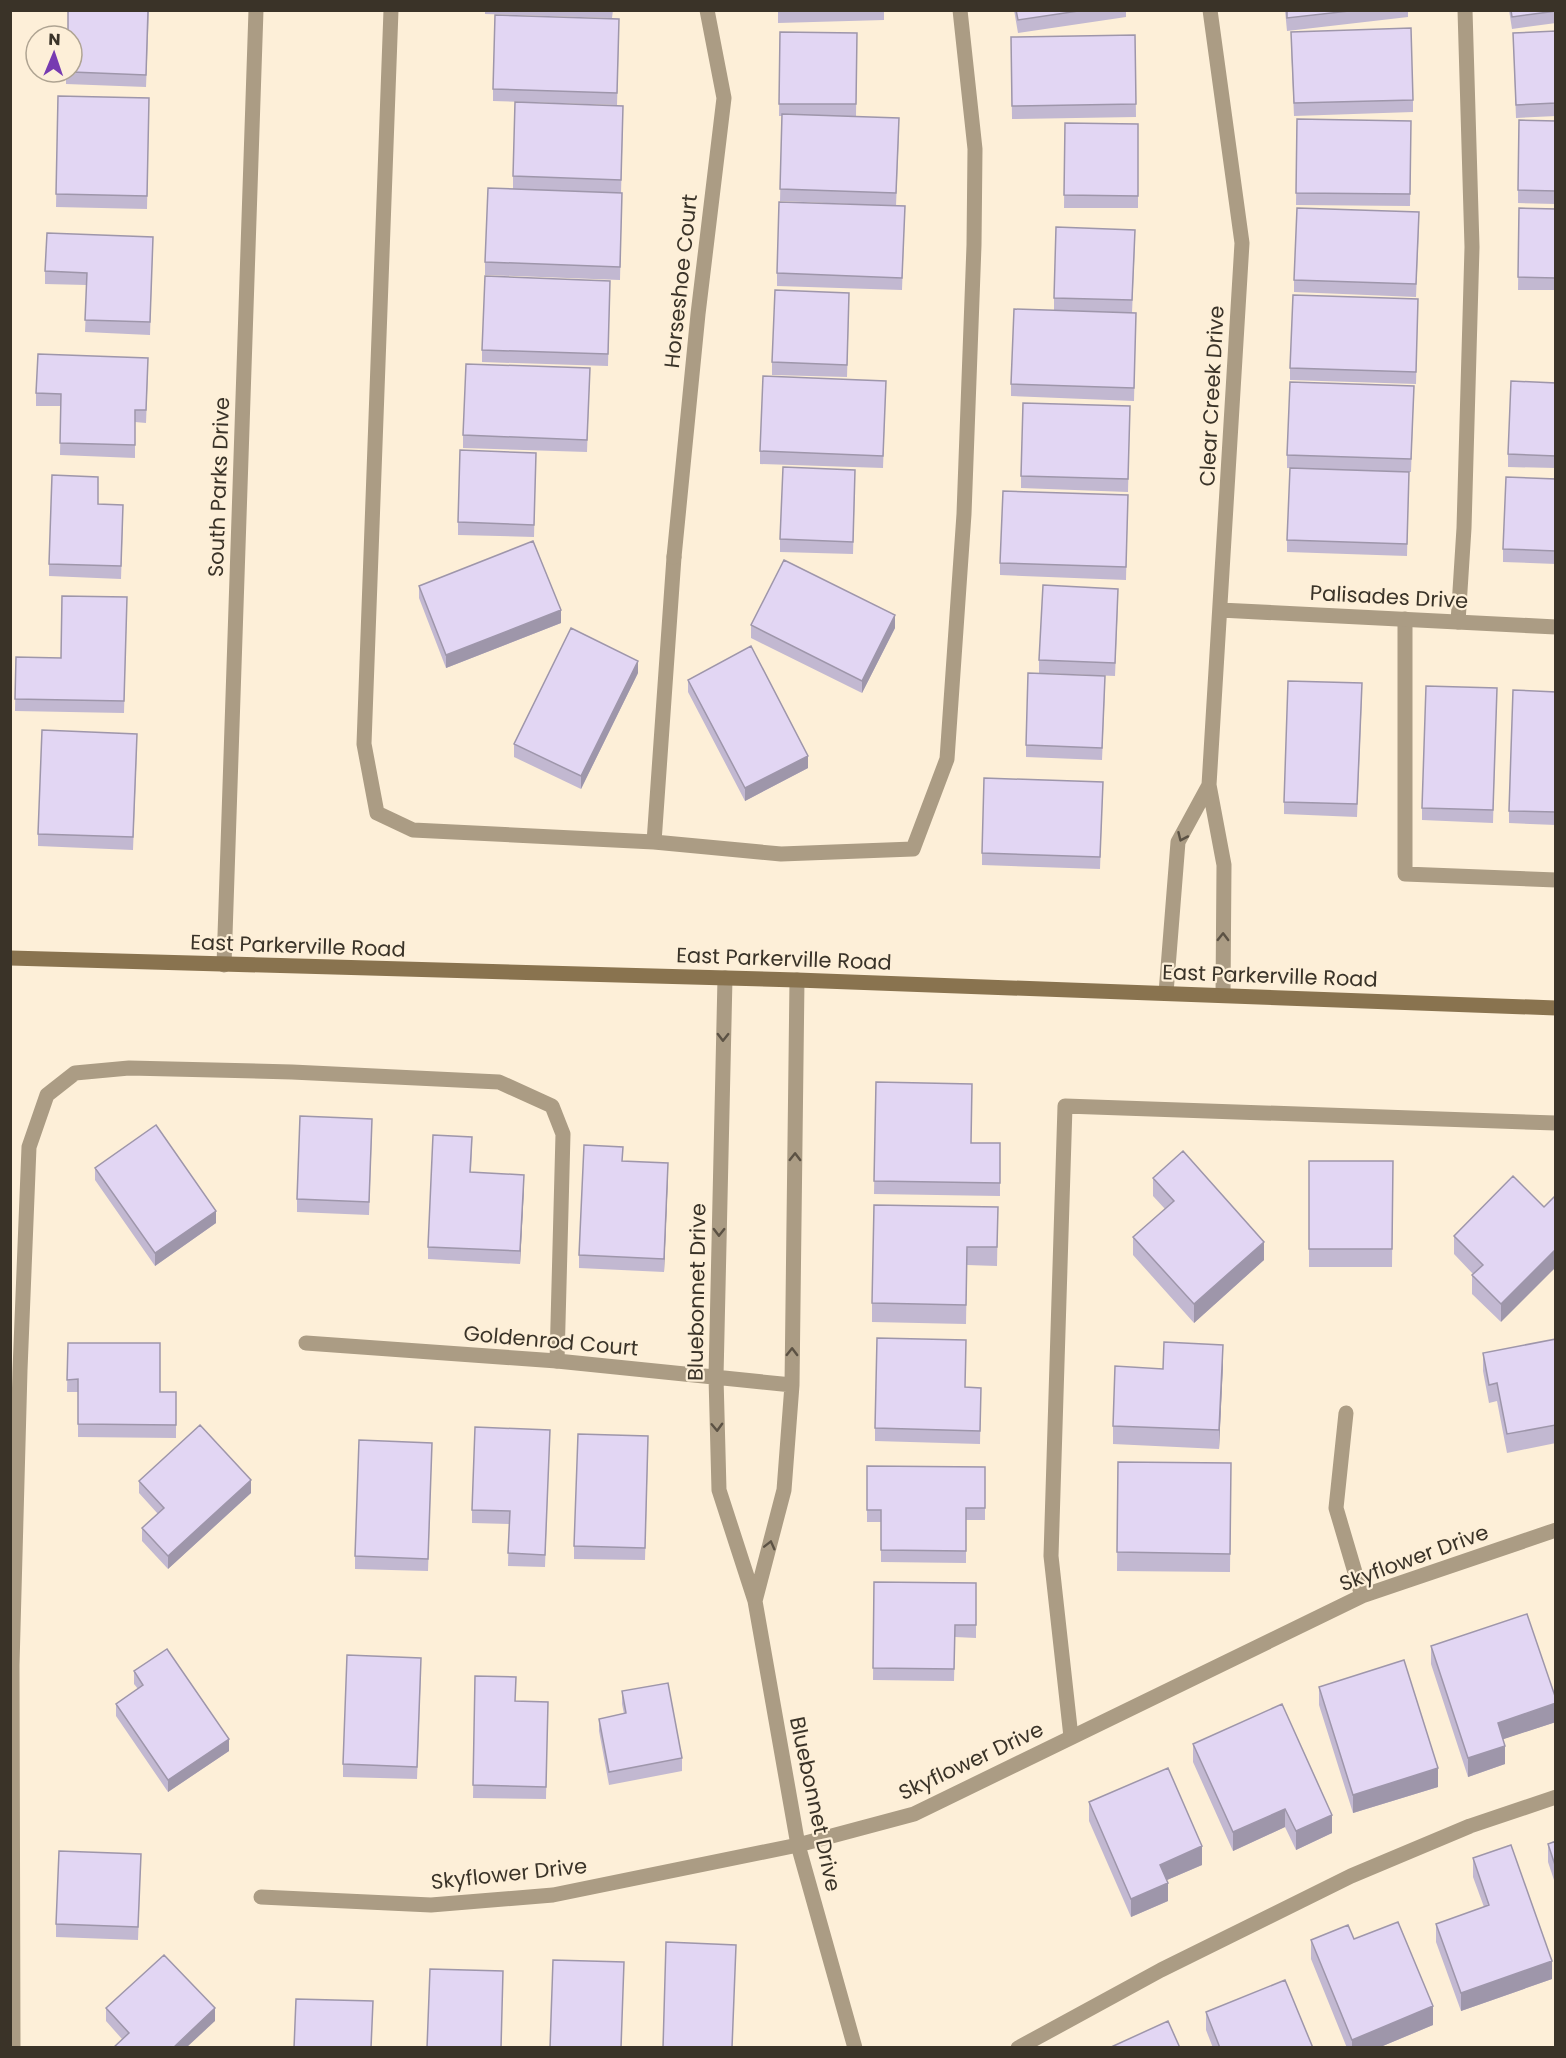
<svg xmlns="http://www.w3.org/2000/svg" width="1566" height="2058" viewBox="0 0 1566 2058" font-family="Poppins,sans-serif">
	<style>
		.lines { fill: none; stroke-linecap: round; stroke-linejoin: round }
		.service { stroke: #ab9c84; stroke-width: 15 }
		.minor { stroke: #ab9c84; stroke-width: 15 }
		.tertiary { stroke: #ab9c84; stroke-width: 15 }
		.secondary { stroke: #89734f; stroke-width: 15 }
		.wall { fill: #c2b8d1 }
		.shaded-wall { fill: #9e96aa }
		.building { fill: #e2d6f3; stroke: #9e96aa; stroke-width: 1.5 }
		.oneway { stroke: #5c5244 }
		.labels { text-anchor: middle; stroke-width: 4.5; stroke-linejoin: round; paint-order: stroke }
		.street-label { font-size: 21px; fill: #3a3328; stroke: #fdefd8 }
	</style>
	<rect width="100%" height="100%" fill="#fdefd8"/>
	<g class="lines">
		<!-- service -->
		<path class="service" d="M391,10l-27,734 13,69 36,17 241,12
			M674,557l-20,285 127,12 132,-5 34,-90 17,-245 10,-269 1,-96 -15,-139
			M1405,619v255l151,6
			M1458,622l6,-94 8,-281 -7,-237
			M1071,1737l-20,-181 14,-450 491,17
			M13,2048l-1,-383 8,-295 9,-223 18,-52 28,-22 54,-5 163,4 207,10 53,24 11,28 -6,227
			M1018,2048l143,-78 190,-94 119,-50 86,-29"/>
		<!-- minor -->
		<path class="minor" d="M1210,10l32,233 -33,542 15,80 -1,130
			M674,557l24,-243 26,-216 -17,-88
			M1220,610l336,17
			M725,978l-9,399 3,113 36,111 43,244 57,203
			M1166,993l12,-151 31,-57
			M306,1343l251,18 235,24
			M1346,1413l-10,95 26,88
			M755,1601l29,-111 8,-105 5,-405
			M261,1897l170,8 122,-10 245,-50 116,-31 448,-218 194,-66"/>
		<!-- tertiary -->
		<path class="tertiary" d="M224,965l32,-955"/>
		<!-- secondary -->
		<path class="secondary" d="M10,958l787,22 759,28"/>
	</g>
	<!-- wall -->
	<path class="wall" d="M149,10l-3,77 -80,-3v-12z
		M485,10h128l-1,8 -127,-4z
		M778,10h106v10l-106,3z
		M1014,10h112v7l-108,16z
		M1285,10h123v7l-121,14z
		M1509,10h47v13l-44,6z
		M1556,31v85l-40,2 -3,-85z
		M619,32l-2,73 -124,-4v-12z
		M780,32l77,1 -1,84 43,14 -3,75 -116,-5 2,-85h-3z
		M1135,35l1,82 -124,2 -1,-82z
		M1291,44l122,56v12l-119,4z
		M58,96l91,2 -2,111 -91,-2z
		M623,118l-2,75 -108,-4v-13z
		M1297,119l114,2 -1,85 -114,-1z
		M1556,121v83l-38,-1v-13z
		M1065,123l73,1v84h-74z
		M622,193l-2,87 -135,-5v-13z
		M905,206l-3,84 -125,-4v-13z
		M1519,208l37,1v81h-38z
		M1419,225l-3,72 -122,-5v-12z
		M153,237l-3,98 -65,-3 2,-47 -42,-1v-13z
		M1135,242l-3,71 -78,-3v-12z
		M610,281l-2,85 -126,-4v-12z
		M1418,299l-2,85 -126,-4v-12z
		M849,306l-2,71 -75,-2v-13z
		M1136,313l-2,88 -123,-5v-12z
		M590,368l-3,84 -124,-4v-13z
		M148,370l-2,53 -11,-1v36l-75,-3 1,-49h-25v-13z
		M886,381l-3,87 -123,-4v-13z
		M1556,383v85l-48,-1v-13z
		M1414,386l-3,86 -124,-4v-13z
		M1130,406l-2,86 -107,-4v-12z
		M536,453l-2,84 -76,-2v-13z
		M1409,472l-2,84 -120,-4v-12z
		M1556,479v85l-53,-2v-13z
		M855,483l-2,71 -73,-2v-13z
		M1128,495l-2,85 -126,-5v-12z
		M98,504l25,13 -2,62 -72,-3v-12z
		M419,586l142,37 -115,45 -27,-70z
		M127,597l-3,116 -109,-2 1,-54 45,1z
		M1118,602l-3,74 -76,-3v-13z
		M751,625l144,3 -33,65 -111,-55z
		M638,673l-57,116 -67,-32v-13z
		M688,680l120,88 -63,33 -57,-109z
		M1105,688l-3,72 -76,-3v-12z
		M1497,688l-4,135 -71,-3v-12z
		M1556,692v133l-47,-2v-12z
		M1362,696l-5,121 -73,-3v-12z
		M137,746l-4,104 -95,-4v-12z
		M1103,782l-3,87 -118,-4v-12z
		M876,1082l96,61h28v53l-126,-2z
		M372,1131l-3,84 -72,-3v-13z
		M472,1149l-1,23 53,15 -4,77 -92,-5v-12z
		M1309,1161h84l-1,106h-83z
		M95,1168l121,55 -61,43 -60,-86z
		M668,1175l-4,97 -85,-4v-13z
		M1513,1176l-12,146 -29,-28v-19l1,-1 -19,-20v-18z
		M1153,1178l111,82 -70,63 -61,-68v-18l32,-28 -12,-13z
		M998,1207l-1,59 -30,-1 -1,59 -94,-2v-19z
		M1556,1339v104l-49,10 -10,-52 -8,2 -6,-32v-18z
		M68,1343l92,49h16v46l-98,-1v-45h-11z
		M1223,1364l-4,85 -106,-5v-18l50,-57z
		M981,1388l-1,56 -105,-3v-13z
		M550,1430l-5,137 -37,-1 1,-42 -37,-1v-13z
		M432,1443l-4,128 -73,-2v-13z
		M648,1449l-3,111 -71,-1v-13z
		M1118,1462l113,1 -1,109 -113,-1z
		M867,1466l118,1v53h-19v43l-85,-1v-40h-14z
		M139,1481l112,12 -83,76 -26,-28v-13l16,-14 -19,-21z
		M874,1582l102,1v55l-21,-1 -1,44 -81,-1z
		M1431,1646l125,76 -53,17 2,25 -37,13 -37,-113z
		M421,1670l-4,109 -74,-2v-13z
		M134,1671l95,80 -61,41 -52,-76v-12l22,-15 -4,-5z
		M475,1676l41,25 32,1 -2,97 -73,-1z
		M1319,1687l119,100 -85,26 -34,-108z
		M622,1691l60,67v13l-73,14 -10,-54v-12l25,-5 -2,-10z
		M1193,1744l139,89 -36,17 -11,-23 -52,24 -40,-89z
		M1089,1802l113,63 -35,15 1,21 -37,16 -42,-96z
		M1556,1841v45l-8,-24v-18z
		M141,1854l-3,86 -82,-3v-13z
		M1473,1858l79,121 -91,32 -25,-69v-18l48,-17 -11,-30z
		M1354,1939l79,86 -55,23h-31l-36,-89v-19z
		M106,2008l109,13 -93,18 -16,-18z
		M1206,2012l107,36h-100l-7,-18z"/>
	<!-- shaded-wall -->
	<path class="shaded-wall" d="M561,610v13l-115,45v-13z
		M895,615v13l-33,65v-12z
		M638,661v12l-57,116v-13z
		M808,756v12l-63,33v-13z
		M668,1163v12l-4,97v-13z
		M524,1175v12l-4,77v-13z
		M216,1211v12l-61,43v-13z
		M1264,1242v18l-70,63v-19z
		M1556,1249v18l-55,55v-18z
		M1223,1345v19l-4,85v-19z
		M251,1480v13l-83,76v-13z
		M1556,1703v19l-58,19v-18z
		M229,1739v12l-61,41v-12z
		M1505,1746v18l-37,13v-19z
		M1438,1768v19l-85,26v-18z
		M1285,1809v18l-52,24v-19z
		M1332,1815v18l-36,17v-19z
		M1202,1846v19l-42,18v-18z
		M1168,1883v18l-37,16v-18z
		M1552,1961v18l-91,32v-18z
		M1433,2006v19l-55,23h-26v-8z
		M215,2008v13l-29,27h-13z"/>
	<!-- building -->
	<path class="building" d="M68,10h80l-2,65 -74,-3v-36h-4z
		M1016,10h69l-67,10z
		M1287,10h71l-71,8z
		M1511,10h45v1l-44,6z
		M495,15l124,4 -2,74 -124,-4z
		M1411,28l2,72 -119,3 -3,-71z
		M1556,31v72l-40,2 -3,-72z
		M780,32l77,1 -1,71h-77z
		M1135,35l1,69 -124,2 -1,-69z
		M58,96l91,2 -2,98 -91,-2z
		M515,102l108,4 -2,74 -108,-4z
		M782,114l117,4 -3,75 -116,-4z
		M1297,119l114,2 -1,73 -114,-1z
		M1519,120l37,1v70l-38,-1z
		M1065,123l73,1v72l-74,-1z
		M488,188l134,5 -2,74 -135,-5z
		M779,202l126,4 -3,72 -125,-5z
		M1297,208l122,4 -3,72 -122,-4z
		M1519,208l37,1v69l-38,-1z
		M1056,227l79,3 -3,70 -78,-2z
		M47,233l106,4 -3,85 -65,-2 2,-47 -42,-2z
		M485,276l125,5 -2,73 -126,-4z
		M775,290l74,3 -2,72 -75,-3z
		M1293,295l125,4 -2,73 -126,-4z
		M1014,309l122,4 -2,75 -123,-4z
		M38,354l110,4 -2,52h-11v35l-75,-2 1,-49 -25,-1z
		M466,364l124,4 -3,72 -124,-5z
		M763,376l123,5 -3,75 -123,-5z
		M1511,381l45,2v73l-48,-2z
		M1290,382l124,4 -3,73 -124,-4z
		M1023,403l107,3 -2,73 -107,-3z
		M460,450l76,3 -2,72 -76,-3z
		M783,467l72,3 -2,72 -73,-3z
		M1290,468l119,4 -2,72 -120,-4z
		M52,475l46,2v27l25,1 -2,61 -72,-2z
		M1506,477l50,2v72l-53,-2z
		M1003,491l125,4 -2,72 -126,-4z
		M533,541l28,69 -115,45 -27,-69z
		M784,560l111,55 -33,66 -111,-56z
		M1043,585l75,4 -3,74 -76,-3z
		M62,596l65,1 -3,104 -109,-2 1,-42 45,1z
		M571,628l67,33 -57,115 -67,-32z
		M751,646l57,110 -63,32 -57,-108z
		M1028,673l77,3 -3,72 -76,-3z
		M1288,681l74,2 -5,121 -73,-2z
		M1426,686l71,2 -4,122 -71,-2z
		M1513,690l43,2v120l-47,-1z
		M42,730l95,4 -4,103 -95,-3z
		M984,778l119,4 -3,75 -118,-4z
		M876,1082l96,2 -1,59h29v40l-126,-2z
		M300,1116l72,3 -3,83 -72,-3z
		M156,1125l60,86 -61,42 -60,-85z
		M433,1135l39,2 -2,35 54,3 -4,76 -92,-4z
		M584,1145l39,2 -1,14 46,2 -4,96 -85,-4z
		M1183,1151l81,91 -70,62 -61,-67 41,-36 -21,-23z
		M1309,1161h84l-1,88h-83z
		M1513,1176l31,31 12,-12v54l-55,55 -29,-29 11,-10 -29,-29z
		M874,1205l124,2 -1,40h-30l-1,58 -94,-2z
		M877,1338l89,2 -1,47 16,1 -1,43 -105,-3z
		M1556,1339v86l-49,9 -10,-51 -8,2 -6,-32z
		M1164,1342l59,3 -4,85 -106,-4 2,-60 48,3z
		M68,1343h92v49h16v33l-98,-1v-45l-11,1z
		M200,1425l51,55 -83,76 -26,-28 22,-20 -25,-27z
		M475,1427l75,3 -5,125 -37,-2 2,-42 -38,-1z
		M578,1434l70,2 -3,112 -71,-2z
		M359,1440l73,3 -4,116 -73,-3z
		M1118,1462l113,1 -1,91 -113,-2z
		M867,1466l118,1v41h-19v43l-85,-1v-40h-14z
		M874,1582l102,1v42h-21l-1,44 -81,-1z
		M1527,1614l29,85v4l-58,20 7,23 -37,12 -37,-112z
		M167,1649l62,90 -61,41 -52,-76 27,-19 -9,-14z
		M347,1655l74,3 -4,109 -74,-3z
		M1404,1660l34,108 -85,27 -34,-108z
		M475,1676l41,1 -1,24 33,1 -2,85 -73,-2z
		M668,1683l14,75 -73,14 -10,-53 27,-6 -4,-22z
		M1282,1704l50,111 -36,16 -11,-22 -52,23 -40,-88z
		M1168,1768l34,78 -42,19 8,18 -37,16 -42,-97z
		M1556,1841v27l-8,-24z
		M1511,1845l41,116 -91,32 -25,-69 53,-19 -16,-47z
		M59,1851l82,3 -3,73 -82,-3z
		M1398,1922l35,84 -81,34 -41,-100 37,-15 6,14z
		M666,1942l70,3 -4,103h-69z
		M164,1955l51,53 -42,40h-60l16,-15 -23,-25z
		M553,1960l71,2 -3,86h-71z
		M430,1969l73,2 -2,77h-74z
		M1285,1980l28,68h-93l-14,-36z
		M296,1999l77,2 -2,47h-77z
		M1168,2021l12,27h-71z"/>
	<!-- one-way arrows -->
	<defs><path id="oneway-chevron" d="M-2-3.5L2.5 0L-2 3.5" fill="none" stroke-width="1.6" stroke-linecap="round" stroke-linejoin="round" transform="scale(1.5)"/></defs>
	<g class="oneway">
		<use href="#oneway-chevron" transform="translate(1182 837) rotate(114)"/>
		<use href="#oneway-chevron" transform="translate(1223 937) rotate(-89)"/>
		<use href="#oneway-chevron" transform="translate(723 1037) rotate(91)"/>
		<use href="#oneway-chevron" transform="translate(795 1157) rotate(-89)"/>
		<use href="#oneway-chevron" transform="translate(719 1232) rotate(91)"/>
		<use href="#oneway-chevron" transform="translate(792 1352) rotate(-89)"/>
		<use href="#oneway-chevron" transform="translate(717 1427) rotate(88)"/>
		<use href="#oneway-chevron" transform="translate(770 1545) rotate(-76)"/>
	</g>
	<g class="labels">
		<!-- street labels -->
		<g class="street-label">
			<text transform="translate(681 281) rotate(-84)" y="7">Horseshoe Court</text>
			<text transform="translate(1212 396) rotate(-87)" y="7">Clear Creek Drive</text>
			<text transform="translate(219 487) rotate(-88)" y="7">South Parks Drive</text>
			<text transform="translate(1389 597) rotate(3)" y="7">Palisades Drive</text>
			<text transform="translate(298 946) rotate(2)" y="7">East Parkerville Road</text>
			<text transform="translate(784 959) rotate(2)" y="7">East Parkerville Road</text>
			<text transform="translate(1270 976) rotate(2)" y="7">East Parkerville Road</text>
			<text transform="translate(697 1292) rotate(-89)" y="7">Bluebonnet Drive</text>
			<text transform="translate(551 1341) rotate(5)" y="7">Goldenrod Court</text>
			<text transform="translate(1414 1558) rotate(-20)" y="7">Skyflower Drive</text>
			<text transform="translate(971 1761) rotate(-25)" y="7">Skyflower Drive</text>
			<text transform="translate(815 1804) rotate(78)" y="7">Bluebonnet Drive</text>
			<text transform="translate(509 1874) rotate(-6)" y="7">Skyflower Drive</text>
		</g>
	</g>
	<!-- border -->
	<rect width="1566" height="2058" fill="none" stroke="#3a3328" stroke-width="24"/>
	<!-- north arrow -->
	<g transform="translate(54 54) rotate(2)"><circle r="28" fill="#fdefd8" stroke="#afa492" stroke-width="1.5"/>
	<path d="M0-4.5L10 22L0 15L-10 22Z" fill="#773bb1"/>
	<text y="-9" font-size="16" font-weight="bold" text-anchor="middle" fill="#3a3328">N</text>
	</g>
</svg>
